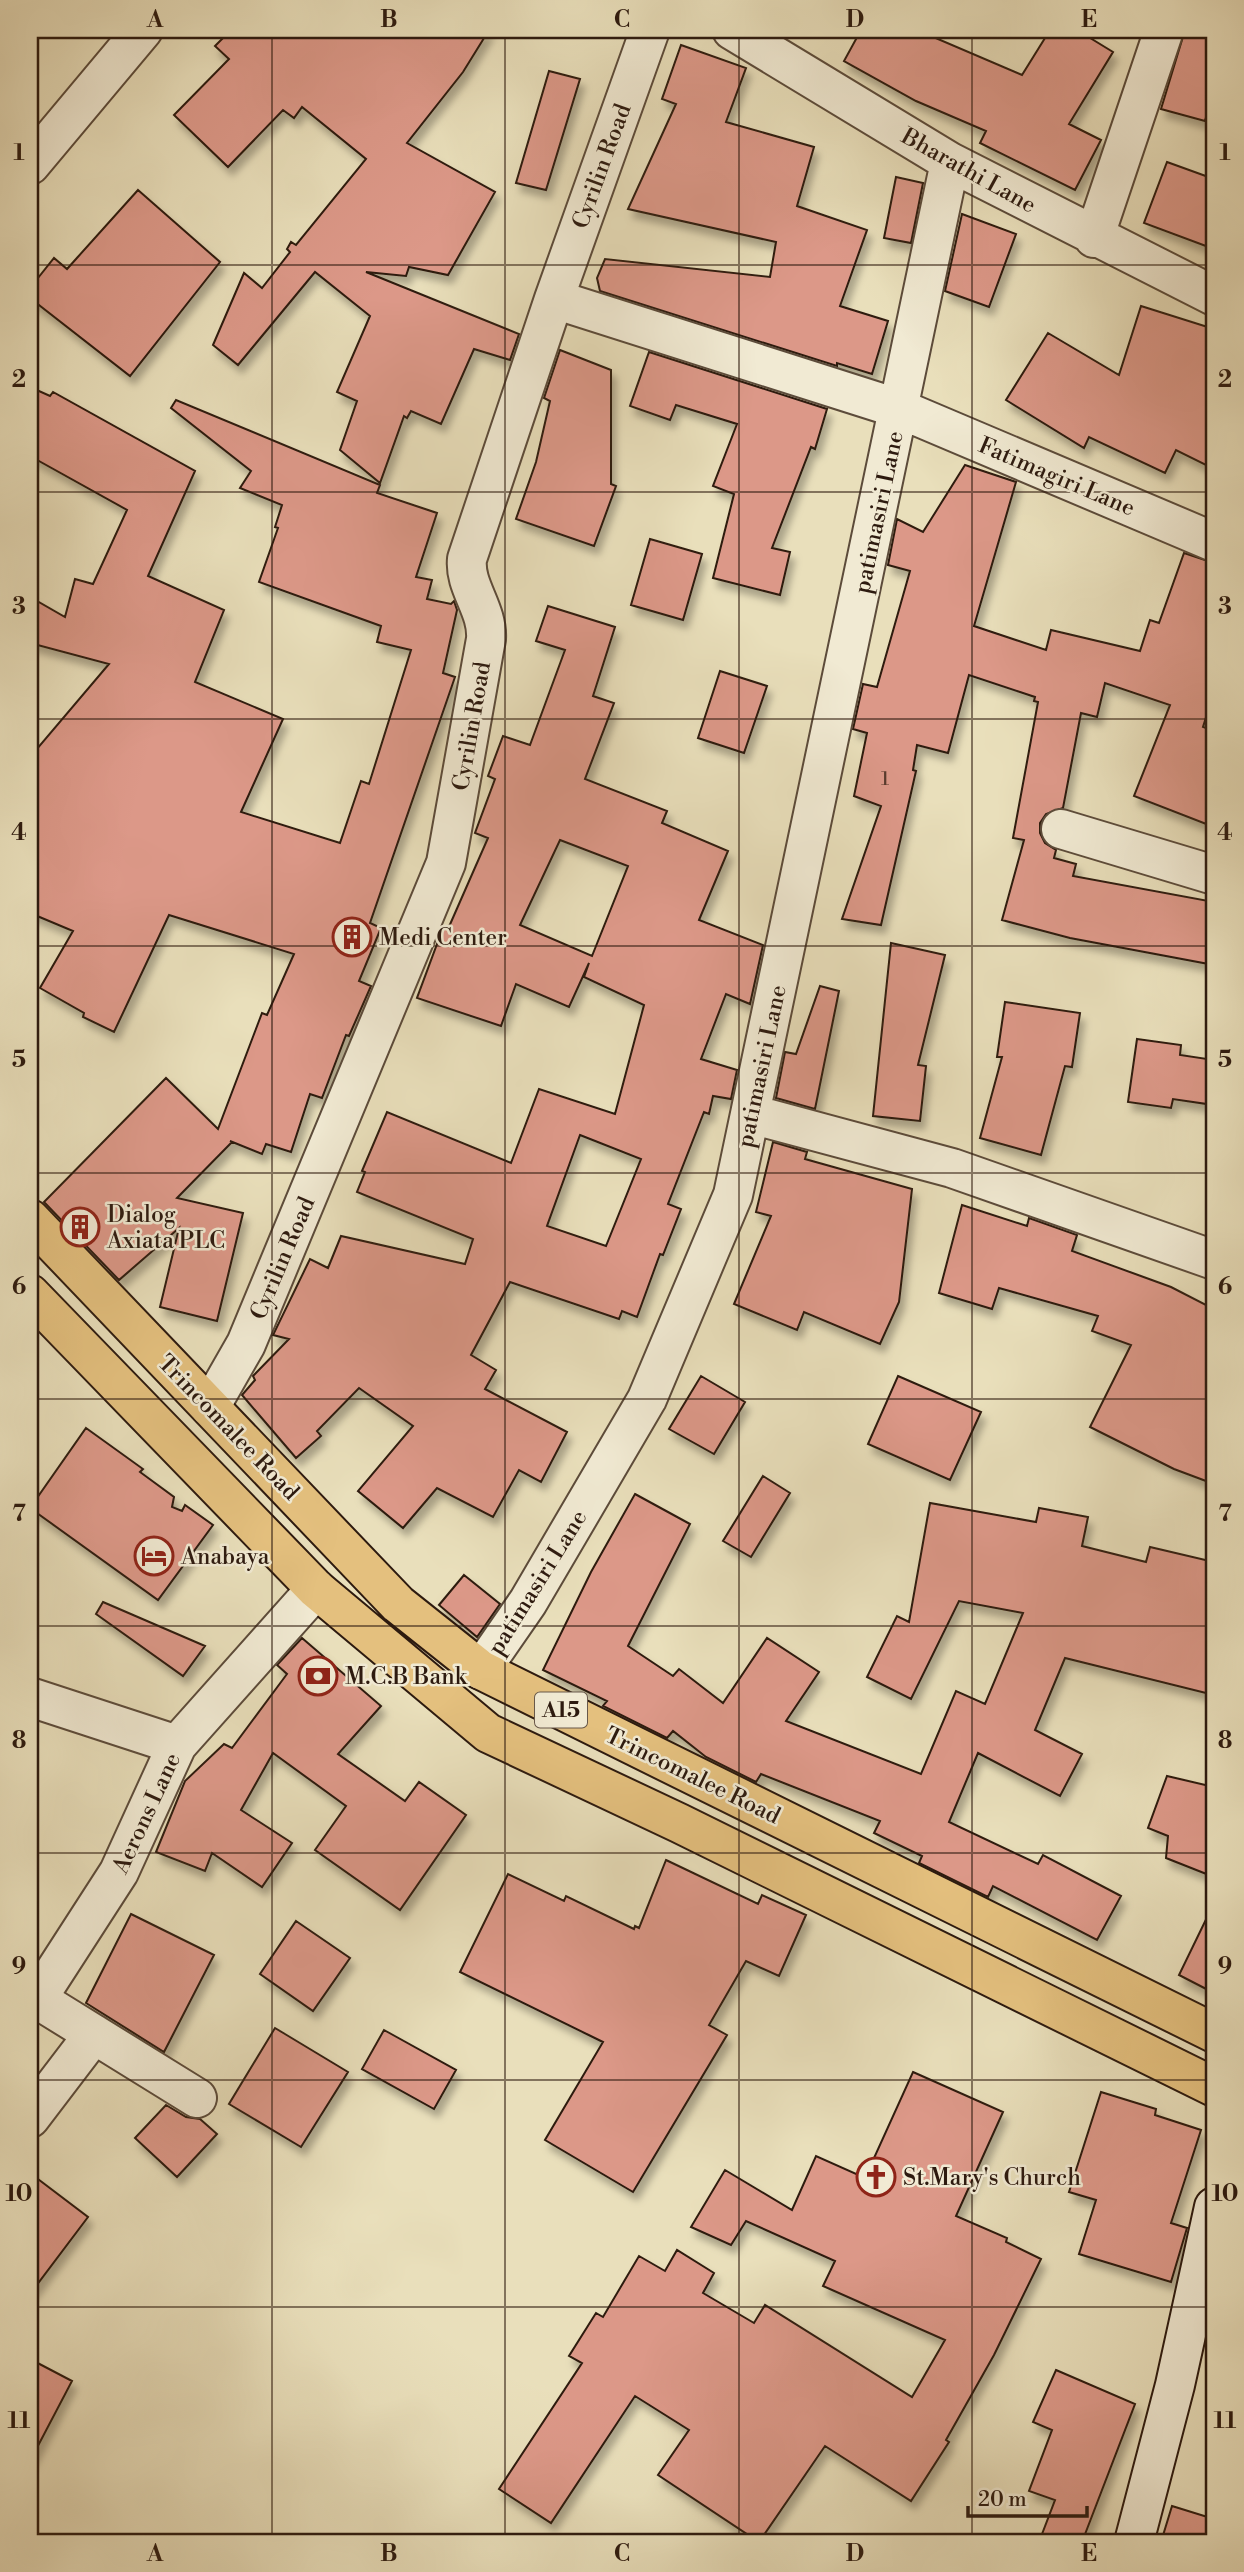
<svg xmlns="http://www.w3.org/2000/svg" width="1244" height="2572" viewBox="0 0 1244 2572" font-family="'Libre Bodoni',serif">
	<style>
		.building { fill: #dc9888; stroke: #2d1a0f; stroke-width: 2; fill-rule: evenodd; filter: url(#shadow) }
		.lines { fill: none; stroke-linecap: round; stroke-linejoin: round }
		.street-casing { stroke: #5c4b3a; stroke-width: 42 }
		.secondary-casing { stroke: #2d1a0f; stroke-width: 42 }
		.highway-casing { stroke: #2d1a0f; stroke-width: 42 }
		.street { stroke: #f1ead3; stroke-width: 38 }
		.secondary { stroke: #f1ead3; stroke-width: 38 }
		.highway { stroke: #e4c07e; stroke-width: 38 }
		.grid { fill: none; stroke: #2d1a0f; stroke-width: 2; stroke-opacity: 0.55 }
		.labels { text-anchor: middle; stroke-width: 5; stroke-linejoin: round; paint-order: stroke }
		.number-label { font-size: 19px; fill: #593a2d }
		.shield { fill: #f1ead3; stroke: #68584a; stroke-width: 2 }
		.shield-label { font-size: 21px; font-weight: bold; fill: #2d1a0f }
		.street-label { font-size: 23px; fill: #2d1a0f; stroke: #f1ead3 }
		.poi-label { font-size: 23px; fill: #2d1a0f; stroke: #f1ead3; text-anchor: start }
		.neatline { fill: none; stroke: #2d1a0f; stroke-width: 2.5 }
		.grid-label { font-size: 23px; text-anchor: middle; font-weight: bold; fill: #2d1a0f }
	</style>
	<defs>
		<filter id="shadow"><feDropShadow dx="4.5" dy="8" stdDeviation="3.5" flood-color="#0004"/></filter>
	</defs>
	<rect width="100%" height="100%" fill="#e9dfbb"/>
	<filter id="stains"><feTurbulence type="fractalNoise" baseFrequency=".00286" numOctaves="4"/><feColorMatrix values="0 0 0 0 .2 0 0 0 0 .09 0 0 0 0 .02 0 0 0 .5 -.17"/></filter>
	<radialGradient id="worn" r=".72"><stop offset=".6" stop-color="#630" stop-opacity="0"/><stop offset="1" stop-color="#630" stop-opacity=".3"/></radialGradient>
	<!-- building -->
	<path class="building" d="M231,30h258l-26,42 -56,71 88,49 -47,83 -39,-8 -3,9 -40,-4 153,62 -9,26 -36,-11 -33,75 -30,-13 -4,7 -3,-2 -24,67 -40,-33 17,-49 -20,-9 33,-76 -55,-44 -77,93 -25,-20 31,-72 18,15 28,-36 -3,-3 4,-7 5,3 70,-86 -64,-52 -8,11 -11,-8 -55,57 -54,-52 55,-56 -14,-13z
		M861,30h56l105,45 28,-45h27l36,22 -44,72 32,16 -26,50 -95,-47 6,-12 -70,-30 -72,-40z
		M1185,30h29v57l-9,34 -44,-12z
		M681,45l65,23 -20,54 88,25 -17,59 70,24 -27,76 48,15 -16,53 -35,-11v3l-237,-75 -3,-13 8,-19 165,18 6,-35 -148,-33 48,-105 -14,-5z
		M549,71l31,8 -34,111 -30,-7z
		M1167,162l47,17v70l-70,-26z
		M896,177l27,6 -12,60 -27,-5z
		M138,190l82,72 -90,114 -100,-78v-10l24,-30 13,11z
		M962,214l54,20 -27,73 -44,-16z
		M1141,306l73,23v140l-38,-19 -11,23 -76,-36 -5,11 -78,-48 42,-67 71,42z
		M560,350l51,20v114l5,2 -22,60 -78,-27 20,-57 14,-61 -6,-3z
		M649,352l178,57 -12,40 -4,-2 -39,101 18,4 -10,43 -67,-17 21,-84 -21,-8 24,-62 -61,-19 -6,15 -40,-14z
		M30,387l20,9 3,-4 142,79 -47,105 76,34 -29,72 88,37 -42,93 99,31 21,-62 8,3 42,-134 -34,-8 4,-16 -122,-44 19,-54 -3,-1 7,-22 -42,-17 11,-17 -80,-63 5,-8 204,85 -3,8 60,20 -21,64 16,3 -5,19 24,5 3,-3 3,9 -14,63 12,4 -85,246 11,5 -22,53 12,5 -22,50 -3,-1 -24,63 -12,-4 -19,58 -25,-8 -4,10 -32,-13 2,1 -55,56 66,15 -26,108 -57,-14 19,-79 -60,52 -75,-78 122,-124 52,51 44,-116 5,2 27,-61 -125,-39 -55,117 -31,-15 1,-4 -44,-25 33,-57 -43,-18v-156l79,-93 -79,-21v-46l35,20 10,-38 18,5 34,-74 -97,-54z
		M965,465l51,17 -42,144 72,24 5,-20 89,21 10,-31 9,3 25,-70 30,10v129l-11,35 11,4v96l-80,-31 36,-91 -65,-22 -8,34 -16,-4 -18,95 -17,6 -6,9v10l5,10 11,7 -2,8 22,6 -3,12 141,26v63l-144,-27 -68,-18 22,-80 -11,-2 25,-136 -4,-1 1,-4 -66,-22 -21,78 -31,-8 -4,25 3,1 -35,154 -39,-6 39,-113 -27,-10 13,-63 -14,-4 10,-45 14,3 33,-116 -22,-6 9,-46 26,13z
		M650,539l52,15 -19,66 -52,-15z
		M548,606l67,21 -22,69 21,7 -29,76 82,32 -5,12 66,28 -29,69 64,25 -13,59 -24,-10 -25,65 36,11 -6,29 -18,-3 -4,18 -5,-2 -36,92 13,5 -18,46 -3,-1 -23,63 -15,-6 -3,8 -109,-37 -39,73 25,15 -11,19 82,43 -26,50 -22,-12 -26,47 -56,-29 -34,40 -45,-37 55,-65 -54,-38 -42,43 4,5 -25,22 -54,-63 13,-15 -2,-4 36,-37 -16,-4 37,-76 18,9 13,-32 124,28 8,-25 -116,-47 8,-20 -3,-1 25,-59 124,51 28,-74 76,25 29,-109 -60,-28 5,-14 -20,44 -53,-23 -15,42 -84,-28 26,-70 5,1 40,-91 -13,-5 20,-54 -7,-3 15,-40 27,9 35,-95 -29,-9zM560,840l68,26 -36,90 -72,-31zM580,1135l61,24 -35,87 -59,-20z
		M720,671l47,15 -23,67 -46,-15z
		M891,943l54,12 -27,110 8,1 -6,55 -47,-5z
		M820,986l19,5 -24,118 -39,-11 9,-46 11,2z
		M1005,1002l75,11 -8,54 -7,-1 -24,89 -61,-17 22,-81h-5z
		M1137,1039l44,6 -1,10 34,5 -7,44 -34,-5 -2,9 -43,-6z
		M773,1142l34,10 -2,7 107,30 -13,113 -19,42 -76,-32 -7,18 -63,-26 37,-88 -15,-4z
		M962,1205l65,21 2,-8 48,17 -5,16 99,36 43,22v175l-40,-15 -84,-42 41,-82 -39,-14 6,-15 -99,-28 -7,21 -53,-16z
		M701,1376l44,26 -31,52 -45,-25z
		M898,1376l83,36 -31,68 -82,-36z
		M86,1428l57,41 -3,3 34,25 -2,10 10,4 3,-6 28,20 -55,75 -128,-92z
		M763,1476l27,17 -39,64 -28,-16z
		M635,1494l55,30 -62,122 45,30 6,-7 44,34 44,-65 52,34 -33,49 135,53 35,-83 29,13 38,-91 -64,-12 -48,98 -44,-22 30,-61 12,6 21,-119 106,19 3,-14 49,9 -6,29 64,16 4,-15 64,15v133l-149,-37 -30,72 47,24 -22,42 -82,-43 -29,69 89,42 5,-9 78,41 -24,44 -104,-54 -5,11 -69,-34 3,-7 -48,-23 6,-12 -119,-47 -5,8 -50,-25 -33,-26 -6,7 -64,-32 4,-5 -64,-31 48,-98z
		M464,1575l36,29 -23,33 -38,-32z
		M103,1602l102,44 -22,30 -87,-62z
		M302,1638l79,68 -43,48 67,47 14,-19 47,33 -66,95 -85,-60 31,-44 -73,-53 -32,57 51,33 -30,44 -50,-34 -7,18 -49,-19 29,-71 39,-37 8,4 55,-74 -10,-9z
		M1167,1776l47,11v90l-48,-19 2,-22 -20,-8z
		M666,1860l92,44 4,-9 44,20 -27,61 -33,-15 -37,64 18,10 -94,157 -88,-52 58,-98 -143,-70 48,-98 56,27 2,-5 68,33 1,-3 4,2z
		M1214,1903v90l-35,-18z
		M131,1914l83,41 -50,97 -78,-49z
		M296,1921l54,37 -37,53 -53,-37z
		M275,2028l73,44 -47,75 -72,-43z
		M384,2030l72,40 -22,39 -72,-40z
		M913,2072l90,40 -47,104 51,22 -1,4 35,17 -47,96 -48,85 3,2 -38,59 -86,-55 -66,96 -101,-67 31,-45 -54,-34 -84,127 -52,-34 83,-126 -13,-7 27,-43 7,4 36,-61 26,15 12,-21 37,23 -11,20 51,30 11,-18 147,92 33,-57 -122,-54 12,-25 -89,-40 -15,24 -40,-18 34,-57 67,40 24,-54 49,22z
		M1101,2092l55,17 -1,6 46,15 -30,93 16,5 -16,54 -92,-28 17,-54 -27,-8z
		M166,2105l20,12 14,2 17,15 -40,43 -42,-39z
		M30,2173l58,44 -58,77z
		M30,2359l42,22 -42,80z
		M1056,2370l79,34 -53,138h-43l16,-42 -26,-9 23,-61 -19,-8z
		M1172,2506l42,13v23h-53z"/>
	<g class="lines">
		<defs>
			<path id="street" d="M732,30l218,132 264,134
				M30,165l113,-135
				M1094,238l70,-208
				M554,299l346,110 314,133
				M1061,829l153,46
				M751,1114l201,54 262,92
				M210,1407l36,-63 200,-481 40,-224c2,-30 -22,-52 -19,-80l87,-260 96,-269
				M481,1670l47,-68 119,-203 86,-204 217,-1033
				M30,1697l147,48
				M197,2098l-160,-99 82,-127 58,-127 139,-156
				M30,2118l64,-84"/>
			<path id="secondary" d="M1134,2542l41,-157 39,-178"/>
			<path id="highway" d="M30,1219l368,385 83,66 733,363
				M30,1294l286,295 172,144 191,90 535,264"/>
		</defs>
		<!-- street casing -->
		<use href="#street" class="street-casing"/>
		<!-- secondary casing -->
		<use href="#secondary" class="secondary-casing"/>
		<!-- highway casing -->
		<use href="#highway" class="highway-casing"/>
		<!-- street -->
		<use href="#street" class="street"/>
		<!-- secondary -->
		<use href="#secondary" class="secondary"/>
		<!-- highway -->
		<use href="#highway" class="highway"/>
	</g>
	<!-- grid -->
	<path class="grid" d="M272,30v2512M505,30v2512M739,30v2512M972,30v2512M30,265h1184M30,492h1184M30,719h1184M30,946h1184M30,1173h1184M30,1399h1184M30,1626h1184M30,1853h1184M30,2080h1184M30,2307h1184"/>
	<!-- icons -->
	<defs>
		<symbol id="building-ring" viewBox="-11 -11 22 22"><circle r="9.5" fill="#f1ead3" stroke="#8f2418" stroke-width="1.5"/><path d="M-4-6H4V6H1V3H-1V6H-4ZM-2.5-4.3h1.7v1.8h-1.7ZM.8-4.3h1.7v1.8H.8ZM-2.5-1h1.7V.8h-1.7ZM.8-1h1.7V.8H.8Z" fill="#8f2418"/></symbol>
		<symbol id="hotel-ring" viewBox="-11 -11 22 22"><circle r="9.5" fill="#f1ead3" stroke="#8f2418" stroke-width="1.5"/><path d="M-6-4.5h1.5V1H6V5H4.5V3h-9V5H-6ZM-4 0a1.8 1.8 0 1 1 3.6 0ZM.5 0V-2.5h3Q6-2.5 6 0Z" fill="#8f2418"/></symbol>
		<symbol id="bank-ring" viewBox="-11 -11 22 22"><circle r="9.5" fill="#f1ead3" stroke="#8f2418" stroke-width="1.5"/><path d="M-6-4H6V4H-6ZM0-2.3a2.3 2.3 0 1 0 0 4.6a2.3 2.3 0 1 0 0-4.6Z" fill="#8f2418"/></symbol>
		<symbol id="church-ring" viewBox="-11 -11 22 22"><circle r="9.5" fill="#f1ead3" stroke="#8f2418" stroke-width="1.5"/><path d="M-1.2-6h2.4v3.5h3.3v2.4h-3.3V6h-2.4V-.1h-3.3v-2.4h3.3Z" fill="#8f2418"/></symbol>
	</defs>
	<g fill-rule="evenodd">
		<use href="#building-ring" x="330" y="915" width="44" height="44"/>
		<use href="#building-ring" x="58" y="1205" width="44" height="44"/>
		<use href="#hotel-ring" x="132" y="1534" width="44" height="44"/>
		<use href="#bank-ring" x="296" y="1654" width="44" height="44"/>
		<use href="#church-ring" x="854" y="2155" width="44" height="44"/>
	</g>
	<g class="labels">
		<!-- number labels -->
		<g class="number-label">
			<text x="885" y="785">1</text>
		</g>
		<!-- shield labels -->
		<rect class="shield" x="535" y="1692.5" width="52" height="35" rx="5"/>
		<g class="shield-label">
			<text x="561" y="1717">A15</text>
		</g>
		<!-- street labels -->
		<g class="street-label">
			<text transform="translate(601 166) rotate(-70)" y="8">Cyrilin Road</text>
			<text transform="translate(969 170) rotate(29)" y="8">Bharathi Lane</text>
			<text transform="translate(1057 476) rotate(23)" y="8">Fatimagiri Lane</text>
			<text transform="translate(878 512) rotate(-78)" y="8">patimasiri Lane</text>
			<text transform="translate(471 726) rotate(-80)" y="8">Cyrilin Road</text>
			<text transform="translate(761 1066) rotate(-78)" y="8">patimasiri Lane</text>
			<text transform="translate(282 1258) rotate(-67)" y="8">Cyrilin Road</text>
			<text transform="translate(229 1427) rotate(46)" y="8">Trincomalee Road</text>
			<text transform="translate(537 1582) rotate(-58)" y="8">patimasiri Lane</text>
			<text transform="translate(693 1775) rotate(26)" y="8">Trincomalee Road</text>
			<text transform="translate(146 1813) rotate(-65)" y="8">Aerons Lane</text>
		</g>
		<!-- poi labels -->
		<g class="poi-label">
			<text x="379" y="945">Medi Center</text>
			<text x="107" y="1222">Dialog<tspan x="107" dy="26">Axiata PLC</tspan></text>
			<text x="181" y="1564">Anabaya</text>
			<text x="345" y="1684">M.C.B Bank</text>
			<text x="903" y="2185">St.Mary's Church</text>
		</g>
	</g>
	<!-- margin -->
	<rect width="1244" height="2572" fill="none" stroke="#e9dfbb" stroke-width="77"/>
	<!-- scale -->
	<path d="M968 2506v10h119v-10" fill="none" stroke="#2d1a0f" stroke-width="3.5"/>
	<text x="978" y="2506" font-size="21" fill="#2d1a0f" stroke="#f1ead3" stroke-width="5" paint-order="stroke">20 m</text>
	<rect x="38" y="38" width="1168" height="2496" class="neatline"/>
	<g class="grid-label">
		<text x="155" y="27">A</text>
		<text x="389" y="27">B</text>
		<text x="622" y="27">C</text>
		<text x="855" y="27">D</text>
		<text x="1089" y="27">E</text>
		<text x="19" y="160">1</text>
		<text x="1225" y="160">1</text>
		<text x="19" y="387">2</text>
		<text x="1225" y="387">2</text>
		<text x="19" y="614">3</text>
		<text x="1225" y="614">3</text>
		<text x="19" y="840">4</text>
		<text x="1225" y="840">4</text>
		<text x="19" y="1067">5</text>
		<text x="1225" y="1067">5</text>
		<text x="19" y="1294">6</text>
		<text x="1225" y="1294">6</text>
		<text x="19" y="1521">7</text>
		<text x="1225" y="1521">7</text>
		<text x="19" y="1748">8</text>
		<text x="1225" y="1748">8</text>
		<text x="19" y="1974">9</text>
		<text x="1225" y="1974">9</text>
		<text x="19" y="2201">10</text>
		<text x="1225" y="2201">10</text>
		<text x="19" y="2428">11</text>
		<text x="1225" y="2428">11</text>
		<text x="155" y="2561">A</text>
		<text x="389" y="2561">B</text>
		<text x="622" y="2561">C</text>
		<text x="855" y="2561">D</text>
		<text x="1089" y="2561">E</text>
	</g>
	<rect width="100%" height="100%" filter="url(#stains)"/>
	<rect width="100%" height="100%" fill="url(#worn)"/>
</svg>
